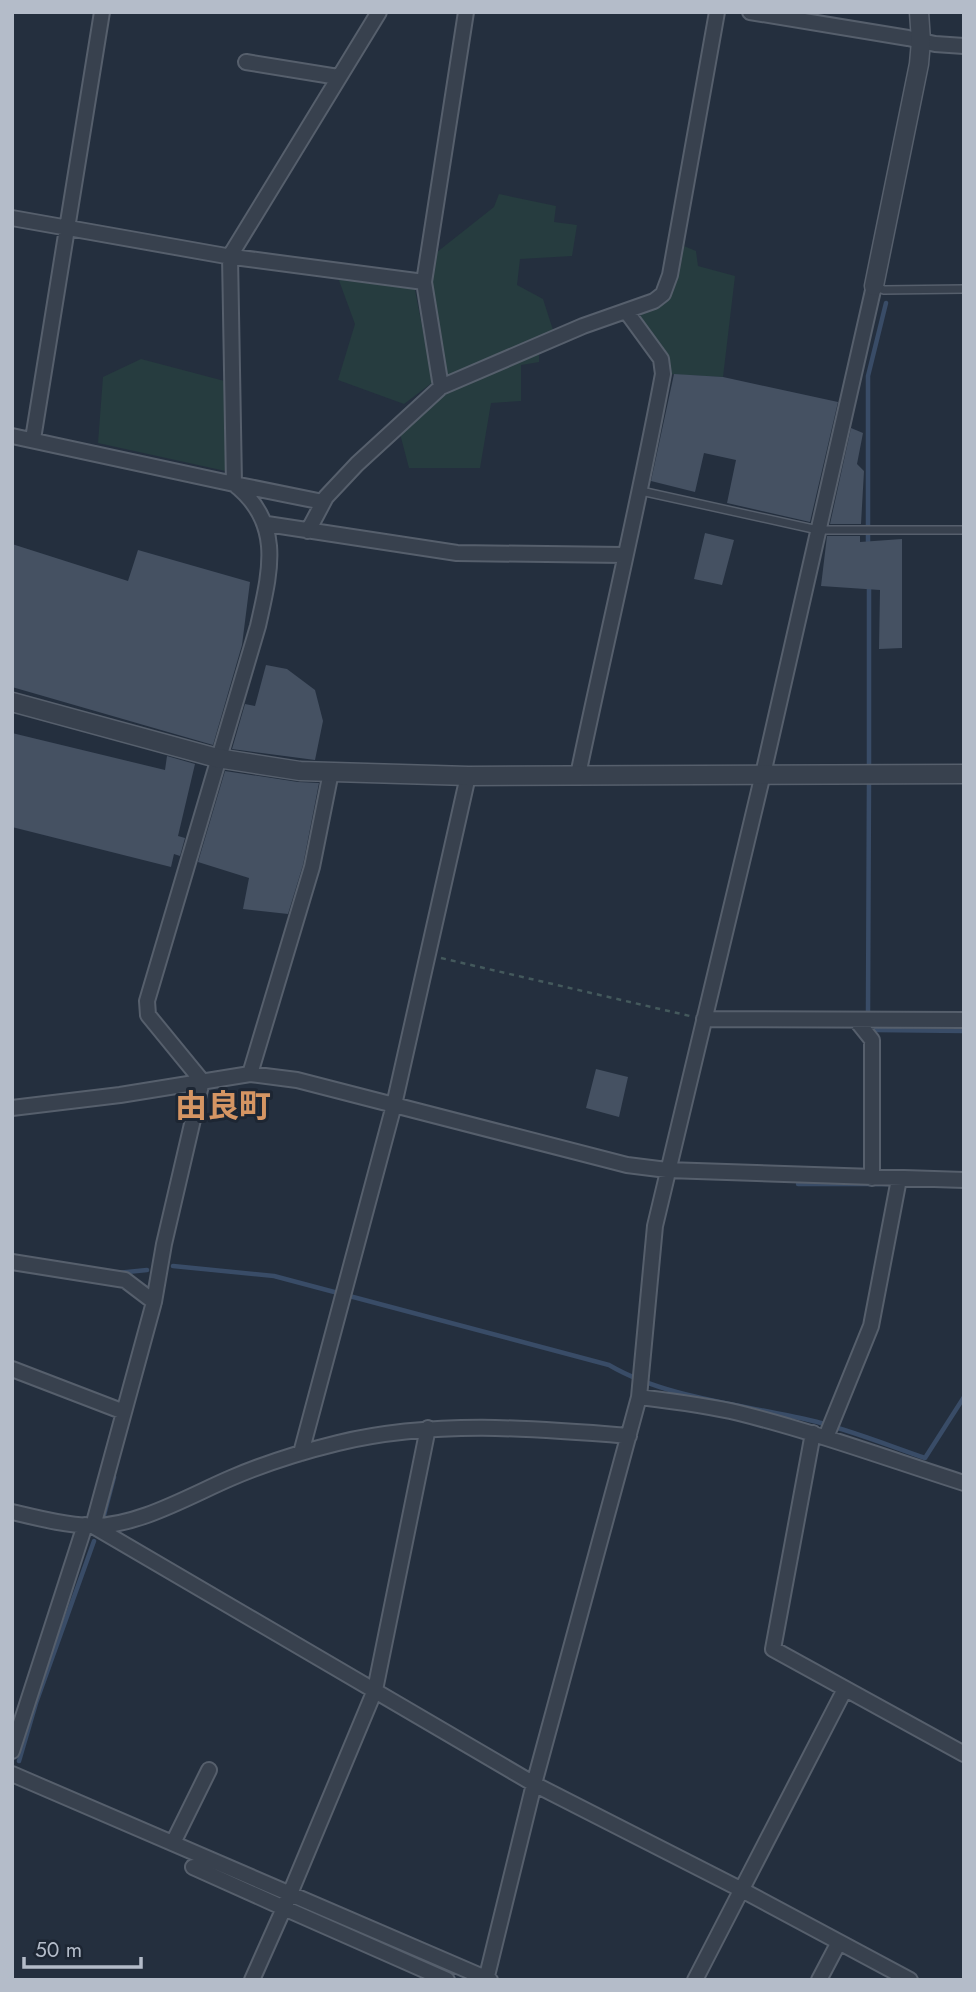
<svg xmlns="http://www.w3.org/2000/svg" width="976" height="1992" viewBox="0 0 976 1992" font-family="Jost,'Noto Sans JP',sans-serif">
	<style>
		.green { fill: #263c3f }
		.lines { fill: none; stroke-linecap: round; stroke-linejoin: round }
		.stream { stroke: #394c67; stroke-width: 4.5 }
		.building { fill: #455162 }
		.service-casing { stroke: #565f6c; stroke-width: 10 }
		.minor-casing { stroke: #565f6c; stroke-width: 18 }
		.tertiary-casing { stroke: #565f6c; stroke-width: 21 }
		.path { stroke: #44595c; stroke-width: 2.5; stroke-dasharray: 5 5; stroke-linecap: butt }
		.service { stroke: #38414e; stroke-width: 7 }
		.minor { stroke: #38414e; stroke-width: 14 }
		.tertiary { stroke: #38414e; stroke-width: 18 }
		.labels { text-anchor: middle; stroke-width: 6; stroke-linejoin: round; paint-order: stroke }
		.quarter-label { font-size: 32px; font-weight: bold; fill: #d59563; stroke: #1d2633 }
	</style>
	<rect width="100%" height="100%" fill="#242f3e"/>
	<!-- green -->
	<path class="green" d="M499,194l57,12 -2,16 23,3 -5,31 -52,3 -3,26 26,14 10,31 10,4 -24,14v14l-18,3v36l-30,2 -11,65h-71l-11,-42 43,-40 -14,-126 67,-53z
		M679,244l17,7 2,15 37,10 -12,101 -60,-3 -23,-46 1,-17 22,-17z
		M337,275l77,10 19,97 -29,22 -66,-24 17,-56z
		M141,359l91,24 -2,89 -132,-29 5,-66z"/>
	<g class="lines">
		<!-- stream -->
		<path class="stream" d="M868,545v-169l18,-73
			M869,585v184
			M869,778l-1,234 9,18 87,1
			M798,1184h90
			M173,1266l101,10 335,89c56,33 136,40 200,55 39,9 78,25 116,38l39,-61
			M117,1273l30,-3
			M103,1519l11,-42
			M19,1761l17,-58 58,-162"/>
	</g>
	<!-- building -->
	<path class="building" d="M674,374l49,3 115,25 -28,120 -83,-19 9,-43 -32,-7 -9,39 -44,-11z
		M851,428l12,5 -6,31 7,7 -3,53h-31z
		M705,533l29,7 -12,45 -28,-6z
		M827,536h33v6l42,-3v109l-23,1 1,-59 -59,-4z
		M12,544l116,37 10,-31 112,32 -8,63 -29,100 -201,-58z
		M266,665l21,4 28,21 8,31 -8,39 -83,-11 13,-45 10,2z
		M12,733l153,37 2,-14 28,8 -17,72 7,2 -5,18 -6,-2 -3,13 -159,-40z
		M225,771l73,11 21,1 -16,82 -15,49 -45,-5 6,-31 -51,-16z
		M596,1069l32,8 -9,40 -33,-9z"/>
	<g class="lines">
		<defs>
			<path id="service" d="M874,286l10,4 80,-1
				M641,491l177,39h146"/>
			<path id="minor" d="M750,12l158,26 27,6 29,2
				M246,62l92,15
				M12,218l214,38 198,26
				M441,387l-17,-105 42,-270
				M12,436l222,48c50,39 36,88 24,142l-111,375 1,14 54,66
				M33,439l69,-427
				M323,502l-89,-18 -4,-228 149,-244
				M267,524l190,29 167,2
				M308,531l18,-34 31,-33 84,-77 142,-61 71,-25 9,-7 7,-19 47,-263
				M578,775c28,-134 60,-267 85,-401l-2,-15 -35,-48
				M704,1019l260,1
				M856,1020l16,20v138
				M250,1074l62,-207 19,-95
				M12,1108l108,-13 130,-21 47,6 330,85 40,5 297,10
				M12,1262l113,18 29,22
				M12,1369l112,43
				M639,1397c33,4 67,8 100,16 76,19 150,46 225,70
				M428,1428l-53,262 -91,218 163,72
				M813,1433l-40,216 191,105
				M826,1437l45,-111 28,-147
				M301,1453l93,-348 74,-329
				M12,1512c26,6 52,13 79,14 46,1 100,-31 140,-48 35,-15 70,-26 107,-35 96,-23 193,-15 291,-7
				M93,1526l441,258 208,106 168,90
				M93,1526l61,-224 10,-58 38,-163
				M12,1751l73,-226
				M12,1774l478,206
				M173,1843l36,-73
				M193,1867l91,41 -32,72
				M486,1980l48,-196 105,-387 16,-171 108,-452 111,-488
				M695,1980l150,-291
				M819,1980l20,-38"/>
			<path id="tertiary" d="M874,286l45,-222 2,-23 -2,-29
				M12,702l205,56 83,13 168,5 496,-2"/>
		</defs>
		<!-- service casing -->
		<use href="#service" class="service-casing"/>
		<!-- minor casing -->
		<use href="#minor" class="minor-casing"/>
		<!-- tertiary casing -->
		<use href="#tertiary" class="tertiary-casing"/>
		<!-- path -->
		<path class="path" d="M441,958l249,58"/>
		<!-- service -->
		<use href="#service" class="service"/>
		<!-- minor -->
		<use href="#minor" class="minor"/>
		<!-- tertiary -->
		<use href="#tertiary" class="tertiary"/>
	</g>
	<g class="labels">
		<!-- quarter labels -->
		<g class="quarter-label">
			<text x="223" y="1117">由良町</text>
		</g>
	</g>
	<!-- border -->
	<rect width="976" height="1992" fill="none" stroke="#b4bcc9" stroke-width="28"/>
	<!-- scale -->
	<path d="M24 1957v10h117v-10" fill="none" stroke="#b4bcc9" stroke-width="3.5"/>
	<text x="35" y="1957" font-size="21" fill="#b4bcc9" stroke="#1d2633" stroke-width="5" paint-order="stroke">50 m</text>
</svg>
